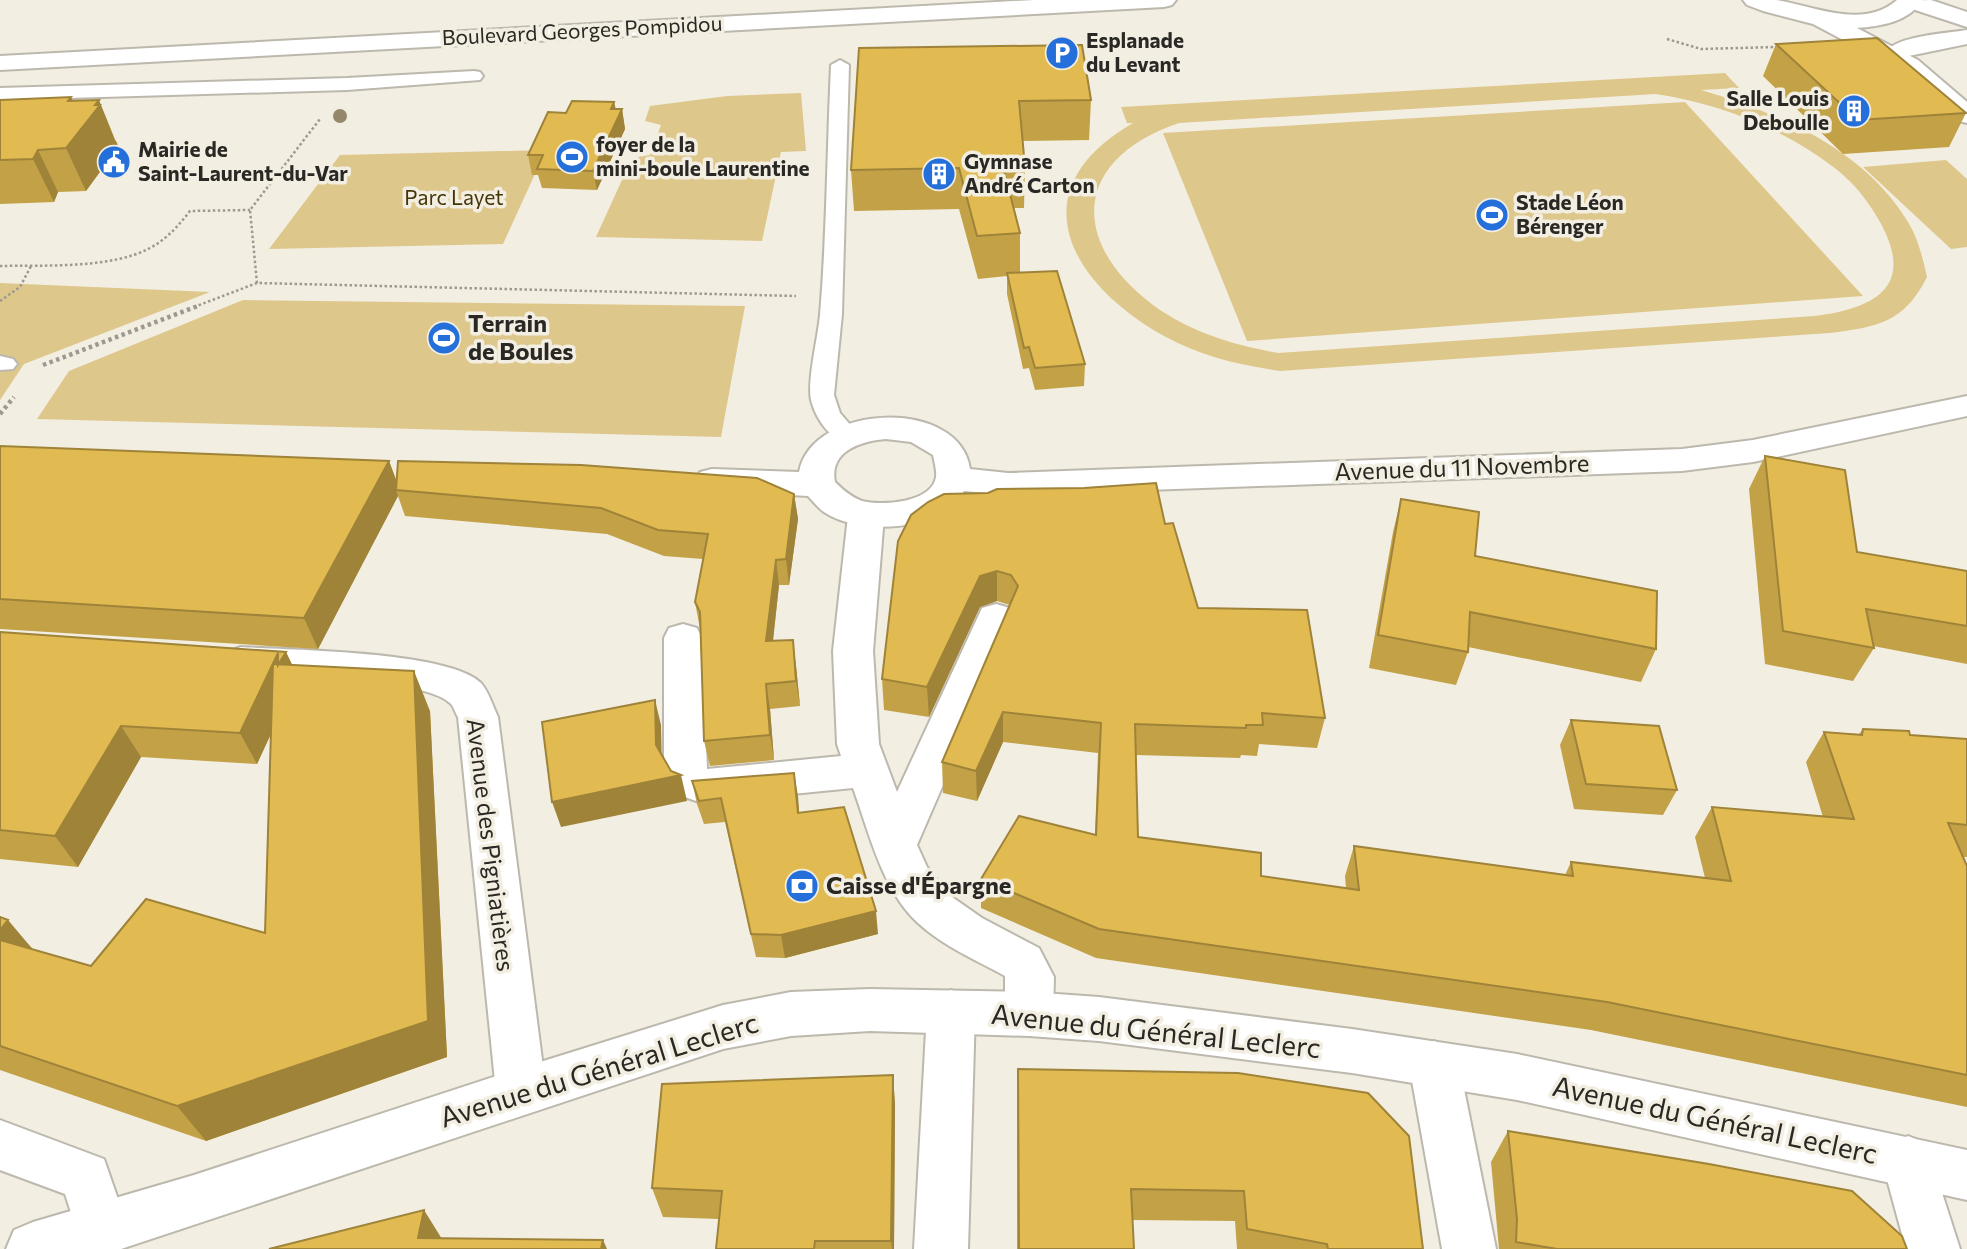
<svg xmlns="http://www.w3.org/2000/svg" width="1967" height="1249" viewBox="0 0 1967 1249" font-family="Commissioner,sans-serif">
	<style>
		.green { fill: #dec78b; fill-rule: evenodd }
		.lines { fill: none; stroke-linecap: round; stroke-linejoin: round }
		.lane-casing { stroke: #bdb8ad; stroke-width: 4 }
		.street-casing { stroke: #bdb8ad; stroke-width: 4 }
		.secondary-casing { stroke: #bdb8ad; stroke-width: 4 }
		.path-far1 { stroke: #9d9991; stroke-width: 2.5; stroke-dasharray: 2.5 2.5; stroke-linecap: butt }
		.path { stroke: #9d9991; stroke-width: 4.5; stroke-dasharray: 3.5 3.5; stroke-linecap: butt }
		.lane { fill: #fff; fill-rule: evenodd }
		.street { fill: #fff; fill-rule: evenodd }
		.secondary { fill: #fff; fill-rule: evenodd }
		.tree { fill: #93896a }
		.wall { fill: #c2a147 }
		.shaded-wall { fill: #9e8339 }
		.building { fill: #e1bb52; stroke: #9e8339; stroke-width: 2 }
		.labels { text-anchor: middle; stroke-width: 7; stroke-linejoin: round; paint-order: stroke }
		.far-street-label { font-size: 21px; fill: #2a2824; stroke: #f3eee2 }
		.far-poi-label { font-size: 21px; font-weight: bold; fill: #2a2824; stroke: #f3eee2; text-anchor: start }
		.far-park-label { font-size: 21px; fill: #453608; stroke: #f3eee2 }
		.poi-label { font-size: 24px; font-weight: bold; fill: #2a2824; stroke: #f3eee2; text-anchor: start }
		.street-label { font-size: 24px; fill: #2a2824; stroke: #f3eee2 }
		.near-street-label { font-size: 28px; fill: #2a2824; stroke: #f3eee2 }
	</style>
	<rect width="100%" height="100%" fill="#f3eee2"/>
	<!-- green -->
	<path class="green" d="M1725,73l14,15 -38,2c78,23 163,59 207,132 10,16 15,37 19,55 -23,46 -50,50 -97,56l-550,38c-41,-6 -80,-15 -116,-35 -95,-53 -147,-146 -31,-213h-6l-6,-16zM1656,94c65,10 127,34 180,75 19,15 32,32 44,53 36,65 -5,86 -65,94l-537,37c-45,-8 -88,-21 -125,-48 -86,-65 -78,-147 26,-182z
		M801,93l5,58 -25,1 -19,89 -166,-4 36,-79 18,-3 11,-30 -16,-4 5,-15 77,-10z
		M1685,102l178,194 -616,45 -84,-208z
		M546,150l-43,94 -234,5 71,-94z
		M1946,160l21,19v68l-16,2 -88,-82z
		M0,283l210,9 -186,72 -24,36z
		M243,300l502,6 -24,131 -684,-18 32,-48z"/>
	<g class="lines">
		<defs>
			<path id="lane" d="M840,60l9,5 -7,249 -8,81 6,18 20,23 -3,6c-23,5 -41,-22 -46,-42 -4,-19 7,-63 9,-85 7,-83 7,-167 11,-250z
				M474,71l6,1 3,4 -3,4 -133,10 -347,10v-12l347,-10z
				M0,356l13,3 4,5 -4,5 -13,1z"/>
			<path id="street" d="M1931,0l36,12v15l-64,-21 -4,-5z
				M1967,30v14l-68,14 -9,-2 -3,-5c10,-15 62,-18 80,-21z
				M866,504l13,4 5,8 -11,135 6,93 18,48 85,-184 14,-4 14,4 5,10 -98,227 10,22 22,28 33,23 57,30 15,29 -1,37 -7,15 -17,7 -17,-7 -7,-15v-38c-29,-16 -62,-30 -87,-53 -36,-33 -49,-91 -65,-135l-151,15 -23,-8 -15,-26v-131l5,-10 14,-4 14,4 5,10 5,131 134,-13 -4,-12 -4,-93 15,-135 5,-8z
				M241,647c48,3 208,4 240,36 8,9 12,24 17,34l48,374 -7,16 -18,7 -18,-7 -7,-16 -38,-374c-3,-4 -4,-11 -8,-14 -27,-26 -168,-24 -209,-26l-14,-5 -6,-10 6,-10z
				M951,990l17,7 7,15 -7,237h-54l13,-237 7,-15z
				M1434,1041l17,7 8,16 37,185h-54l-33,-185 8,-16z
				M0,1120l104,39 25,72 -8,18h-38l-18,-55 -65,-24z
				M1908,1136l18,7 34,106h-54l-24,-88 8,-18z"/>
			<path id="secondary" d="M1034,0h142l-4,5 -8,2 -1164,63v-14z
				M1743,0c11,0 23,0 33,0 38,6 87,30 121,0h26c-15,22 -41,26 -66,28l61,32 49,42v21l-9,-2 -58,-51 -87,-46 -50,-13 -16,-6z
				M1967,396v20l-214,46 -71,9 -674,24 -44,-4c-23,41 -104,45 -140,21 -6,-4 -11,-11 -16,-16l-96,-5 -12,-3 -5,-8 5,-8 12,-3 87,3c13,-69 161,-75 171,-3l38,4 674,-24 71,-9zM886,439l25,3 22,13c1,6 4,16 3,22 -4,26 -55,29 -74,24 -11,-4 -19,-11 -27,-19 -6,-31 26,-41 51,-43z
				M870,989l159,3 70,5 253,32 165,25 450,96v50l-450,-100 -165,-27 -253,-32 -70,-5 -159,-5 -79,5 -68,13 -602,200h-115l8,-19 19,-8 161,-47 327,-107 202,-63 68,-13z"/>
		</defs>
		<!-- lane casing -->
		<use href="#lane" class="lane-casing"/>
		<!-- street casing -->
		<use href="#street" class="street-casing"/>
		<!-- secondary casing -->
		<use href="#secondary" class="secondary-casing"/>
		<!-- path-far1 -->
		<path class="path-far1" d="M1667,39l34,10 76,-2
			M0,266c44,-1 111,3 150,-18 17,-9 29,-23 40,-37l60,-1
			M257,283l-7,-73 70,-91
			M0,301l20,-14 11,-21
			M194,307l63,-24 539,13"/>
		<!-- path -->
		<path class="path" d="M43,365l155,-59
			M0,414l14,-17"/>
		<!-- lane -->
		<use href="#lane" class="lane"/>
		<!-- street -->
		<use href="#street" class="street"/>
		<!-- secondary -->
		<use href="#secondary" class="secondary"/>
	</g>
	<!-- trees -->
	<circle class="tree" cx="340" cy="116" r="7"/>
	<!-- wall -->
	<path class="wall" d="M1776,44l190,69 -17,34 -106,7 -80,-78z
		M859,48l232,52 -2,40 -66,1 2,26 -1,41h-10l6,25v40l65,91 -1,22 -49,4 -6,-22 -6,1 -16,-75v-18l-29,3 -19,-70 -105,2 -3,-41z
		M0,100l73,1 44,41 1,5 -32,44 -28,1 -4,10 -54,2z
		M614,102l2,7h6l3,20 -28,61 -55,-2 -4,-13h-6l-4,-20 38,-42z
		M0,446l389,15 8,21 397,12 4,25 -9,66h-10l-6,56 23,25 4,40 -30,3 4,51 -64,6 -6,-25 -4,-112 -5,-27 8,-43 -39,-3 -57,-22 -202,-18 -7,-20 -80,153 -318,-20z
		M1765,456l92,96 110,19v93l-94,-18 1,2 -21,33 -88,-17 -16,-175z
		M1401,499l74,57 181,93 -15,33 -173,-35v5l-12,33 -87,-17 24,-136z
		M1165,524l33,84 127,110 -8,30 -58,-4 -2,12 -16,-1 -1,3 -104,-3 2,82 123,39 85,12 -1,-12 9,-30 211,29 6,-13 134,16 -10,-41 17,-30 111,10 -17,-55 18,-30 35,2 4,-5 47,6 57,4v118h-4l4,9v241l-376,-77 -495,-72 -115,-50v-29l114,-44 3,-82 -95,-11 -26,59 -34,-8 -1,-31 68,-157 -13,-4 -17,6 -51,110 -45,-7 -2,-31 16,-138z
		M0,632l286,20 6,13 138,46 17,346 -241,84 -206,-71v-153l33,32 58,17 174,-33 6,-200 -14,31 -116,-7 -63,110 -78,-8z
		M1571,720l106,70 -14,25 -89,-6 -14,-64z
		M794,773l5,40 79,121 -93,24 -29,-1 -31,-135 -21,2 -7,-20 -5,-23z
		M1018,1069l405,180h-186l-2,-28 -103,-1 2,29h-117v-148z
		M893,1075l2,30 -1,144h-178l3,-30 -56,-2 -11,-29z
		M1508,1131l399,118h-408l-8,-87z"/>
	<!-- shaded-wall -->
	<path class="shaded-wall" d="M71,97l13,28 15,-25 19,47 -32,44 -20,-43 2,-47z
		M614,102l3,17 5,-10 3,20 -28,61 -4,-19 18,-62z
		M38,150l20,42 -4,10 -21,-43z
		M389,461l11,30 -4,-1 2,6 -80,153 -14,-31z
		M794,494l4,25 -9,66 -3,-26z
		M776,560l3,25 -9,82 -4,-26z
		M997,571v30l-17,6 -51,110 -2,-30 53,-111z
		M793,640l3,26 4,40 -4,-25z
		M286,652l15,31 -10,8 -34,73 -17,-31 38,-80z
		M414,671l16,40 17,346 -241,84 -29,-35z
		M766,684l4,25 4,51 -4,-25z
		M655,700l6,25 1,45 -6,-25z
		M1003,712v30l-26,59 -1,-30z
		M121,726l20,31 -63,110 -23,-31z
		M794,773l4,23 3,41 -3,-24z
		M681,775l6,26 -126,26 -9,-25z
		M876,911l2,23 -93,24 -4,-23z
		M8,920l32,38 -40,-12v-16z
		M893,1075l2,30 -1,144h-2l-1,-8z
		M424,1210l18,29 -24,-1z
		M603,1240l4,9h-6z"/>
	<!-- building -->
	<path class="building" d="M1877,38l89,75 -108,7 -82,-76z
		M1082,45l9,55 -72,1 6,66h-22l17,66 -43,3 -18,-68 -108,2 8,-122z
		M71,97l-3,4 31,-1 -4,5h5l-34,43 -28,2 -5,9 -33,1v-60z
		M572,101l42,1 -3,7h11l-29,62 -56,-2 6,-14h-15l20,-43 18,1z
		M1057,271l28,93 -50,4 -6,-21 -5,1 -17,-75z
		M0,446l389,15 -85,157 -304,-19z
		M1765,456l80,14 12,82 110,19v55l-101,-17 8,39 -91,-17z
		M398,461l183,4 176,13 37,16 -8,65 -10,1 -10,81 27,-1 3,41 -30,3 4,51 -66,6 -4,-129 -5,-10 13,-68 -50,-4 -57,-22 -205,-18z
		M1156,483l9,41 8,-1 25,85 109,2 18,108 -63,-5 1,12h-17v3l-111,-4 3,113 123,16v23l98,14 -5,-44 219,30 -2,-14 160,19 -19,-74 142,12 -30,-87 38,3 1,-6 46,2 1,4 57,4v86l-19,-2 19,43v209l-360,-73 -508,-73 -118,-50 38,-63 77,19 5,-112 -98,-11 -27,59 -34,-9 76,-176 -7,-11 -14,-4 -17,5 -53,111 -45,-8 16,-138 13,-26 17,-13 16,-8 44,-1 9,-4 87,-1z
		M1401,499l78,13 -4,44 182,35 -1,58 -186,-37 -2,40 -90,-17z
		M0,632l286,20 -8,13v-12l-38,80 -119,-7 -66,110 -55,-6z
		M273,664l141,7 14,350 -251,85 -177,-60v-106l91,26 55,-67 119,34z
		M655,700l1,45 15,26 10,4 -129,27 -10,-80z
		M1571,720l88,6 18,64 -91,-6z
		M794,773l4,40 46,-6 32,104 -95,24 -30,-1 -30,-136 -22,3 -7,-20z
		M0,917l8,3 -8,10z
		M1018,1069l220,4 130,20 41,43 14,113h-95l-1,-5 -80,-15 -3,-38 -113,-2 3,60h-115z
		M893,1075l-2,166h-76l-1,8h-98l6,-58 -70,-3 10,-104z
		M1508,1131l201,33 143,27 50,45 5,13h-350l-41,-7 1,-23z
		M424,1210l-6,28 185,2 -2,9h-332z"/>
	<!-- icons -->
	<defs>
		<symbol id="parking-disc" viewBox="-11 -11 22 22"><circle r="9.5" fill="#246fda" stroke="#f3eee2"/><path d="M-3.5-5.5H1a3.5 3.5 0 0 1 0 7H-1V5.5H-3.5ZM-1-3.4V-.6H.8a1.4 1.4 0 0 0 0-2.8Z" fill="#fff"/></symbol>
		<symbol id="building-disc" viewBox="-11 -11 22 22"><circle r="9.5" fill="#246fda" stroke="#f3eee2"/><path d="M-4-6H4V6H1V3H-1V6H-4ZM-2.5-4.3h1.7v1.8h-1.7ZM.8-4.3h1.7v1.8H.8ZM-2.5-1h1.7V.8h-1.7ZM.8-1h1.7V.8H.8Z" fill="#fff"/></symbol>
		<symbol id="stadium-disc" viewBox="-11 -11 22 22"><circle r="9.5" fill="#246fda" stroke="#f3eee2"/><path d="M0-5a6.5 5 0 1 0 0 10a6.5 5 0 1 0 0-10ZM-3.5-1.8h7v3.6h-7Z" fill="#fff"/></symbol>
		<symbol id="civic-disc" viewBox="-11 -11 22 22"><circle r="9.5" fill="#246fda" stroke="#f3eee2"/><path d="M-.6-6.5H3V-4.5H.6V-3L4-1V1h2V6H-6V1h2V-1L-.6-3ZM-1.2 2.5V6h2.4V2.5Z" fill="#fff"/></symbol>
		<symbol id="bank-disc" viewBox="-11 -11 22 22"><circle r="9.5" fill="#246fda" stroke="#f3eee2"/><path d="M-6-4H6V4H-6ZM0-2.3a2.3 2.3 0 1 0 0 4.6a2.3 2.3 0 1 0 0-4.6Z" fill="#fff"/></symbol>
	</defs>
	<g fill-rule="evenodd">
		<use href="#parking-disc" x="1043" y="34" width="38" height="38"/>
		<use href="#building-disc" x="1835" y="92" width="38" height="38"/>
		<use href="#stadium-disc" x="553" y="138" width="38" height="38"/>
		<use href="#civic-disc" x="95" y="143" width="38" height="38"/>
		<use href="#building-disc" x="920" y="155" width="38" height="38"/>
		<use href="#stadium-disc" x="1473" y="196" width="38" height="38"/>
		<use href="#stadium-disc" x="425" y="319" width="38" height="38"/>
		<use href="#bank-disc" x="783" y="867" width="38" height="38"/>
	</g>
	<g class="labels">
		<!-- far-street labels -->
		<g class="far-street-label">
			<text transform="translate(582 31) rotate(-3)" y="7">Boulevard Georges Pompidou</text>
		</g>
		<!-- far-poi labels -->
		<g class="far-poi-label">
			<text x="1086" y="48">Esplanade<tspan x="1086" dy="24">du Levant</tspan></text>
			<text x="1829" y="106" text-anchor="end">Salle Louis<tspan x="1829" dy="24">Deboulle</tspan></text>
			<text x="596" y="152">foyer de la<tspan x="596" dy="24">mini-boule Laurentine</tspan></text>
			<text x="138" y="157">Mairie de<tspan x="138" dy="24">Saint-Laurent-du-Var</tspan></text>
			<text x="964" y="169">Gymnase<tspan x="964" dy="24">André Carton</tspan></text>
			<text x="1516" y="210">Stade Léon<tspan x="1516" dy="24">Bérenger</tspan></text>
		</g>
		<!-- far-park labels -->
		<g class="far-park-label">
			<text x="454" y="205">Parc Layet</text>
		</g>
		<!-- poi labels -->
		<g class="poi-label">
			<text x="468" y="332">Terrain<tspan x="468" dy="28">de Boules</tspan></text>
			<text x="826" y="894">Caisse d'Épargne</text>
		</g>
		<!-- street labels -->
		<g class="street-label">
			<text transform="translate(1462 468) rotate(-2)" y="8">Avenue du 11 Novembre</text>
			<text transform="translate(490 845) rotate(83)" y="8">Avenue des Pigniatières</text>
		</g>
		<!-- near-street labels -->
		<g class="near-street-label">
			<text transform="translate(1156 1031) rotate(6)" y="10">Avenue du Général Leclerc</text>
			<text transform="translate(599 1070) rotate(-17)" y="10">Avenue du Général Leclerc</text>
			<text transform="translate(1715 1120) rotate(12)" y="10">Avenue du Général Leclerc</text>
		</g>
	</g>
</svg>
